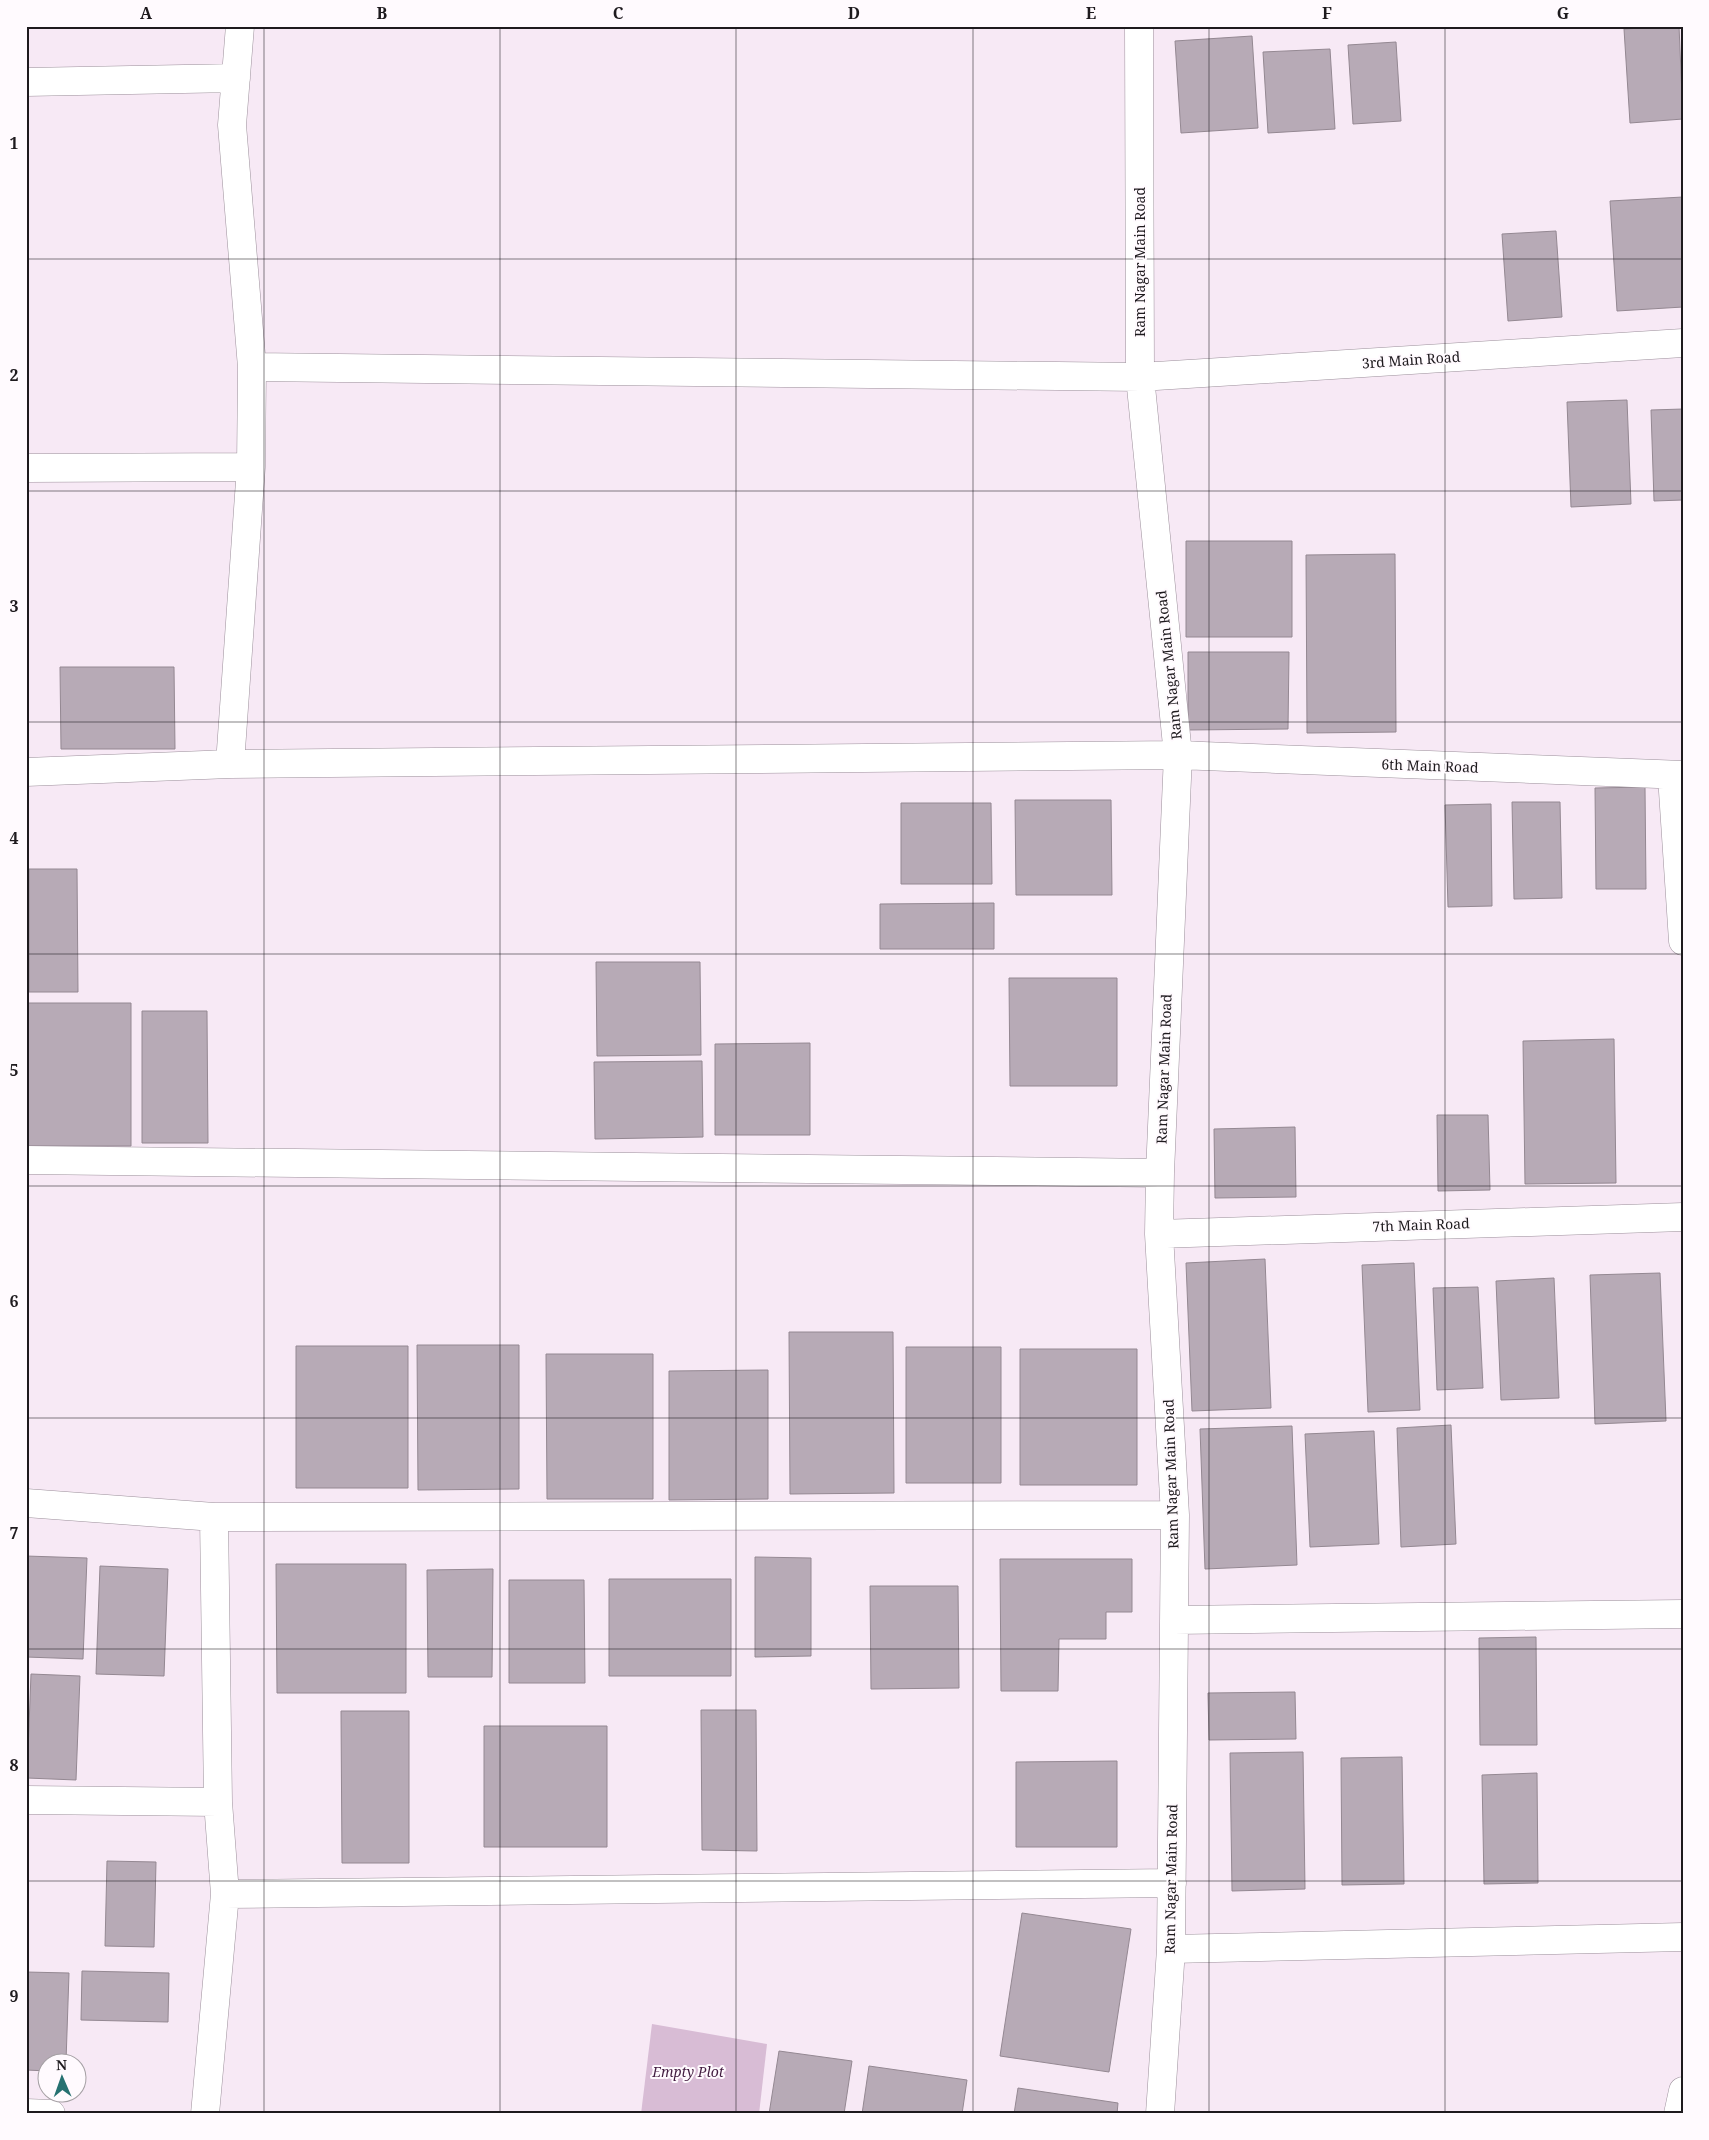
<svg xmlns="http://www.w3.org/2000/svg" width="1709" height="2140" viewBox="0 0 1709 2140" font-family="'Noto Serif',serif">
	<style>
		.green { fill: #d8bcd5 }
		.building { fill: #b7aab6; stroke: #948892 }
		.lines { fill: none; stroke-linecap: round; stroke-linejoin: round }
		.street-casing { stroke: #9c909b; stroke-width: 29 }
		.street { stroke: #fff; stroke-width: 28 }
		.grid { fill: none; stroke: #1e1a1e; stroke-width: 1; stroke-opacity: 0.55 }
		.labels { text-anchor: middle; stroke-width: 4; stroke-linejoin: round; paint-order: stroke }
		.street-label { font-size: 14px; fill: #1e1a1e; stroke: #fffafe }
		.park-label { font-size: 14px; font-style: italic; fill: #421c40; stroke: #fffafe }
		.neatline { fill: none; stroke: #1e1a1e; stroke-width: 2 }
		.grid-label { font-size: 16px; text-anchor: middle; font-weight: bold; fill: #1e1a1e }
	</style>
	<rect width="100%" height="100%" fill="#f7e9f5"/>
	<!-- green -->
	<path class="green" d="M652,2024l115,20 -8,70h-118z"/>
	<!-- building -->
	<path class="building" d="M1679,26l4,93 -53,4 -6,-94z
		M1252,36l6,92 -77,5 -6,-92z
		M1396,42l5,79 -48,3 -5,-79z
		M1330,49l5,80 -67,4 -5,-81z
		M1683,197v110l-66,4 -7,-110z
		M1556,231l6,86 -54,4 -6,-87z
		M1627,400l4,104 -60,3 -4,-105z
		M1683,409v91l-29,1 -3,-91z
		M1186,541h106v96h-106z
		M1395,554l1,178 -89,1 -1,-178z
		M1188,652h101l-1,77 -100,1z
		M60,667h114l1,82h-114z
		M1645,787l1,102h-50l-1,-101z
		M1015,800h96l1,95h-96z
		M1512,802h48l2,96 -48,1z
		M901,803h90l1,81h-91z
		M1491,804l1,102 -44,1 -3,-102z
		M29,869h48l1,123h-49z
		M994,903v46h-114v-45z
		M596,962h104l1,93 -104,1z
		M1009,978h108v108h-107z
		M26,1003h105v143h-105z
		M142,1011h65l1,132h-66z
		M1614,1039l2,144 -91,1 -2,-143z
		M810,1043v92h-95v-91z
		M702,1061l1,76 -108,2 -1,-77z
		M1437,1115h51l2,75 -52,1z
		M1295,1127l1,70 -81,1 -1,-69z
		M1265,1259l6,149 -79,3 -6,-148z
		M1414,1263l6,147 -52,2 -6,-147z
		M1660,1273l6,148 -71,3 -5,-149z
		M1554,1278l5,120 -58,2 -5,-119z
		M1478,1287l5,101 -46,2 -4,-102z
		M789,1332h104l1,161 -104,1z
		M417,1345h102v144l-101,1z
		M296,1346h112v142h-112z
		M906,1347h95v136h-95z
		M1020,1349h117v136h-117z
		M546,1354h107v145h-106z
		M768,1370v129l-99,1v-129z
		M1451,1425l5,119 -55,3 -4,-119z
		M1292,1426l5,139 -92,4 -5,-140z
		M1374,1431l5,113 -69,3 -5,-113z
		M26,1556l61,2 -4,101 -57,-2z
		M755,1557l56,1v98l-56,1z
		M1000,1559h132v53h-26v27h-47l-1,52h-57z
		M276,1564h130v129h-129z
		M100,1566l68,3 -4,107 -68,-2z
		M493,1569l-1,108h-64l-1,-107z
		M609,1579h122v97h-122z
		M509,1580h75l1,103h-76z
		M870,1586h88l1,102 -88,1z
		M1536,1637l1,108h-57l-1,-107z
		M31,1674l49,2 -4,104 -49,-2z
		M1295,1692l1,47 -87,1 -1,-47z
		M701,1710h55l1,141 -55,-1z
		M341,1711h68v152h-67z
		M484,1726h123v121h-123z
		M1303,1752l2,137 -73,2 -2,-138z
		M1402,1757l2,127 -62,1 -1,-127z
		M1117,1761v86h-101v-85z
		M1537,1773l1,110 -54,1 -2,-109z
		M107,1861l49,1 -2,85 -49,-1z
		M1022,1913l109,16 -22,143 -109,-16z
		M82,1971l87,2 -1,49 -87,-2z
		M26,1972l43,1 -3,89h-18v9l-22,-1z
		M779,2051l73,10 -8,53h-75z
		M869,2066l98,14 -5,34h-100z
		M1018,2088l100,15 -1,11h-103z"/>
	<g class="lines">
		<defs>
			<path id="street" d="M1139,26l1,351 38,378 -18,418 -1,61 16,281 -4,434 -11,165
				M26,82l210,-4
				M252,367l888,10 543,-34
				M26,468l225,-1
				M230,764l21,-297 1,-100 -20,-242 8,-99
				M26,772l204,-8 948,-9 505,20
				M1672,776l11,165
				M26,1160l1134,13
				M1159,1234l524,-17
				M26,1503l188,14 961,-2
				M214,1517l4,285
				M1174,1620l509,-6
				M26,1800l192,2 7,92 947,-11
				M1171,1949l512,-12
				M26,2113l25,1
				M205,2114l20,-220
				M1678,2114l5,-23"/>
		</defs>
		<!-- street casing -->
		<use href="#street" class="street-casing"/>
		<!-- street -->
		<use href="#street" class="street"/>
	</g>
	<!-- grid -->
	<path class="grid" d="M264,26v2088M500,26v2088M736,26v2088M973,26v2088M1209,26v2088M1445,26v2088M26,259h1657M26,491h1657M26,722h1657M26,954h1657M26,1186h1657M26,1418h1657M26,1649h1657M26,1881h1657"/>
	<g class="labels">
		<!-- street labels -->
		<g class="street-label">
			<text transform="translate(1140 262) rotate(-90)" y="5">Ram Nagar Main Road</text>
			<text transform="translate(1411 360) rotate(-4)" y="5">3rd Main Road</text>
			<text transform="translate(1169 665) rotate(-96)" y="5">Ram Nagar Main Road</text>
			<text transform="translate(1430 766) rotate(2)" y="5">6th Main Road</text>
			<text transform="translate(1164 1069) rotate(-88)" y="5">Ram Nagar Main Road</text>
			<text transform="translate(1421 1225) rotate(-2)" y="5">7th Main Road</text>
			<text transform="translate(1171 1474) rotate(-92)" y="5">Ram Nagar Main Road</text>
			<text transform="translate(1171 1879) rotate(-89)" y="5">Ram Nagar Main Road</text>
		</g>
		<!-- park labels -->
		<g class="park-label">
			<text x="688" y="2077">Empty Plot</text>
		</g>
	</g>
	<!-- border -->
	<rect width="1709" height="2140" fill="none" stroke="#fffafe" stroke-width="55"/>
	<!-- north arrow -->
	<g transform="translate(62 2078) rotate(358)"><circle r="24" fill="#fffafe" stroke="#a5a0a4"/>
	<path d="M0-4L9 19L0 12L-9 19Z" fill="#267171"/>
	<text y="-8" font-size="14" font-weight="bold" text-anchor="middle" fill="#1e1a1e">N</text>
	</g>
	<rect x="28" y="28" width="1654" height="2084" class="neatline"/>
	<g class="grid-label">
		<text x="146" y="19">A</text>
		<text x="382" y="19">B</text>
		<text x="618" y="19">C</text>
		<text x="854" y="19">D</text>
		<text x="1091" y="19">E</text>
		<text x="1327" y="19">F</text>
		<text x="1563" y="19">G</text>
		<text x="14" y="149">1</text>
		<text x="14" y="381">2</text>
		<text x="14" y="612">3</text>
		<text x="14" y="844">4</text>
		<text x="14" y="1076">5</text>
		<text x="14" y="1307">6</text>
		<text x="14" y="1539">7</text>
		<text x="14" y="1771">8</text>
		<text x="14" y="2002">9</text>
	</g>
</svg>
